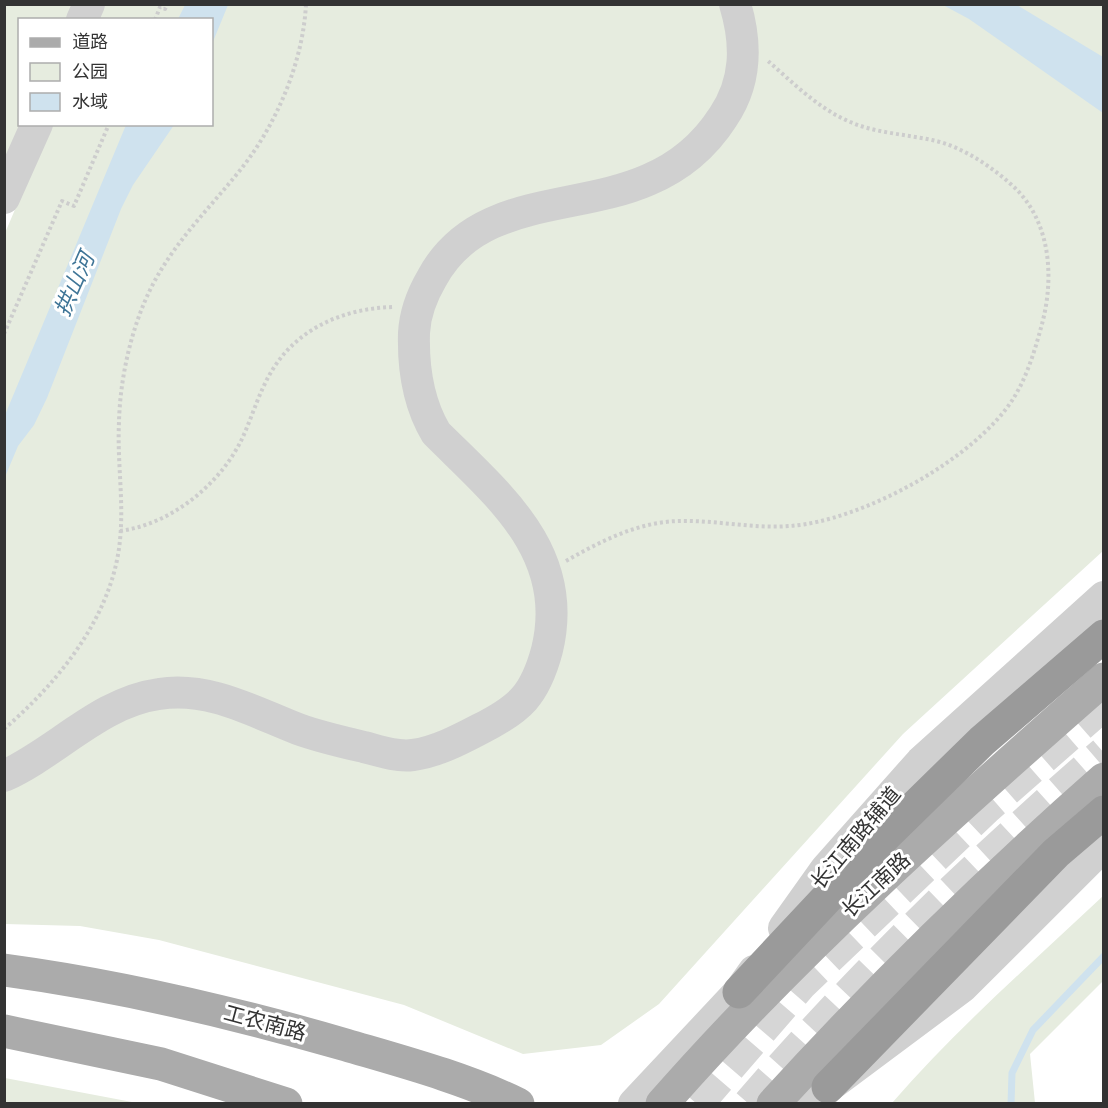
<svg xmlns="http://www.w3.org/2000/svg" width="1108" height="1108" viewBox="0 0 1108 1108" font-family="Commissioner,'Noto Sans SC',sans-serif">
	<style>
		.green { fill: #e6ecdf }
		.water { fill: #cfe2ee }
		.lines { fill: none; stroke-linecap: round; stroke-linejoin: round }
		.stream { stroke: #cfe2ee; stroke-width: 7 }
		.highway-tunnel { stroke: #d6d6d6; stroke-width: 33; stroke-dasharray: 33 16; stroke-linecap: butt }
		.path { stroke: #cdcdcd; stroke-width: 4; stroke-dasharray: 3 3; stroke-linecap: butt }
		.minor { stroke: #d0d0d0; stroke-width: 32 }
		.major { stroke: #ababab; stroke-width: 33 }
		.highway { stroke: #9a9a9a; stroke-width: 33 }
		.labels { text-anchor: middle; stroke-width: 6; stroke-linejoin: round; paint-order: stroke }
		.street-label { font-size: 21px; fill: #333; stroke: #fff }
		.water-label { font-size: 22px; font-style: italic; fill: #3f7597; stroke: #fff }
	</style>
	<rect width="100%" height="100%" fill="#fff"/>
	<!-- green -->
	<path class="green" d="M5,5h71l-6,14 -50,1v104l4,1 -19,44z
		M104,5h999v546l-200,183 -244,270 -58,41 -78,9 -119,-49 -245,-65 -79,-14 -75,-2v-691l46,-108 161,-1v-104l-115,-1z
		M1103,896v85l-73,73 5,49h-143c65,-75 139,-139 211,-207z
		M5,1078l127,24 5,1h-132z"/>
	<!-- water -->
	<path class="water" d="M185,5h43l-16,39v-24l-34,-1z
		M943,5h74l86,52v56l-134,-94z
		M126,125h48l-41,60 -12,24 -74,189 -13,27 -16,21 -13,31v-62z"/>
	<g class="lines">
		<!-- stream -->
		<path class="stream" d="M1011,1104l1,-31 21,-43 71,-74"/>
		<!-- highway-tunnel -->
		<path class="highway-tunnel" d="M697,1104l104,-120 186,-177 117,-103
			M749,1104c109,-126 229,-242 355,-351"/>
		<!-- path -->
		<path class="path" d="M155,20l5,-13 5,2 2,-5
			M4,334l58,-133 12,5 35,-82
			M120,531c51,-7 98,-45 121,-90 11,-23 18,-50 32,-72 26,-42 73,-61 121,-62
			M566,561c35,-20 72,-39 113,-40 37,-1 74,8 111,5 71,-5 184,-66 223,-127 14,-22 22,-49 29,-75 12,-45 9,-98 -24,-133 -22,-22 -56,-45 -86,-51 -28,-6 -58,-7 -84,-19 -30,-13 -56,-39 -80,-60
			M4,729c55,-47 109,-114 116,-189 4,-39 -3,-79 -1,-118 1,-43 12,-93 31,-132 22,-45 56,-78 87,-116 38,-46 66,-110 69,-170"/>
		<!-- minor -->
		<path class="minor" d="M82,20l7,-16
			M4,198l33,-74
			M4,776c53,-24 96,-74 155,-82 50,-8 95,18 139,35 22,8 44,13 66,18 15,4 32,10 49,8 23,-3 46,-15 67,-26 40,-20 55,-34 67,-79 24,-98 -49,-155 -111,-217 -18,-30 -23,-65 -22,-100 1,-20 8,-38 18,-55 44,-82 143,-66 216,-98 31,-13 57,-35 75,-63 24,-35 24,-73 12,-113
			M784,928l42,-59 95,-107 183,-165
			M634,1104l105,-112 15,-21
			M813,1104l15,-17 134,-100 142,-142"/>
		<!-- major -->
		<path class="major" d="M4,970c119,16 228,42 342,75 58,17 118,33 172,59
			M4,1031l157,33 125,40
			M662,1104c135,-154 288,-290 442,-425
			M773,1104c104,-114 215,-223 331,-325"/>
		<!-- highway -->
		<path class="highway" d="M739,992l148,-158 95,-93 122,-105
			M828,1087l228,-234 48,-41"/>
	</g>
	<g class="labels">
		<!-- street labels -->
		<g class="street-label">
			<text transform="translate(856 838) rotate(-50)" y="7">长江南路辅道</text>
			<text transform="translate(876 885) rotate(-43)" y="7">长江南路</text>
			<text transform="translate(265 1023) rotate(15)" y="7">工农南路</text>
		</g>
		<!-- water labels -->
		<g class="water-label">
			<text transform="translate(74 284) rotate(-66)" y="8">拱山河</text>
		</g>
	</g>
	<!-- border -->
	<rect width="1108" height="1108" fill="none" stroke="#333333" stroke-width="12"/>
	<!-- legend -->
	<rect x="18" y="18" width="195" height="108" fill="#ffffff" stroke="#adadad" stroke-width="1.5"/>
	<rect x="30" y="38" width="30" height="9" fill="#ababab" stroke="#adadad" stroke-width="1.5"/>
	<text x="72" y="48" font-size="18" fill="#333333">道路</text>
	<rect x="30" y="63" width="30" height="18" fill="#e6ecdf" stroke="#adadad" stroke-width="1.5"/>
	<text x="72" y="78" font-size="18" fill="#333333">公园</text>
	<rect x="30" y="93" width="30" height="18" fill="#cfe2ee" stroke="#adadad" stroke-width="1.5"/>
	<text x="72" y="108" font-size="18" fill="#333333">水域</text>
</svg>
